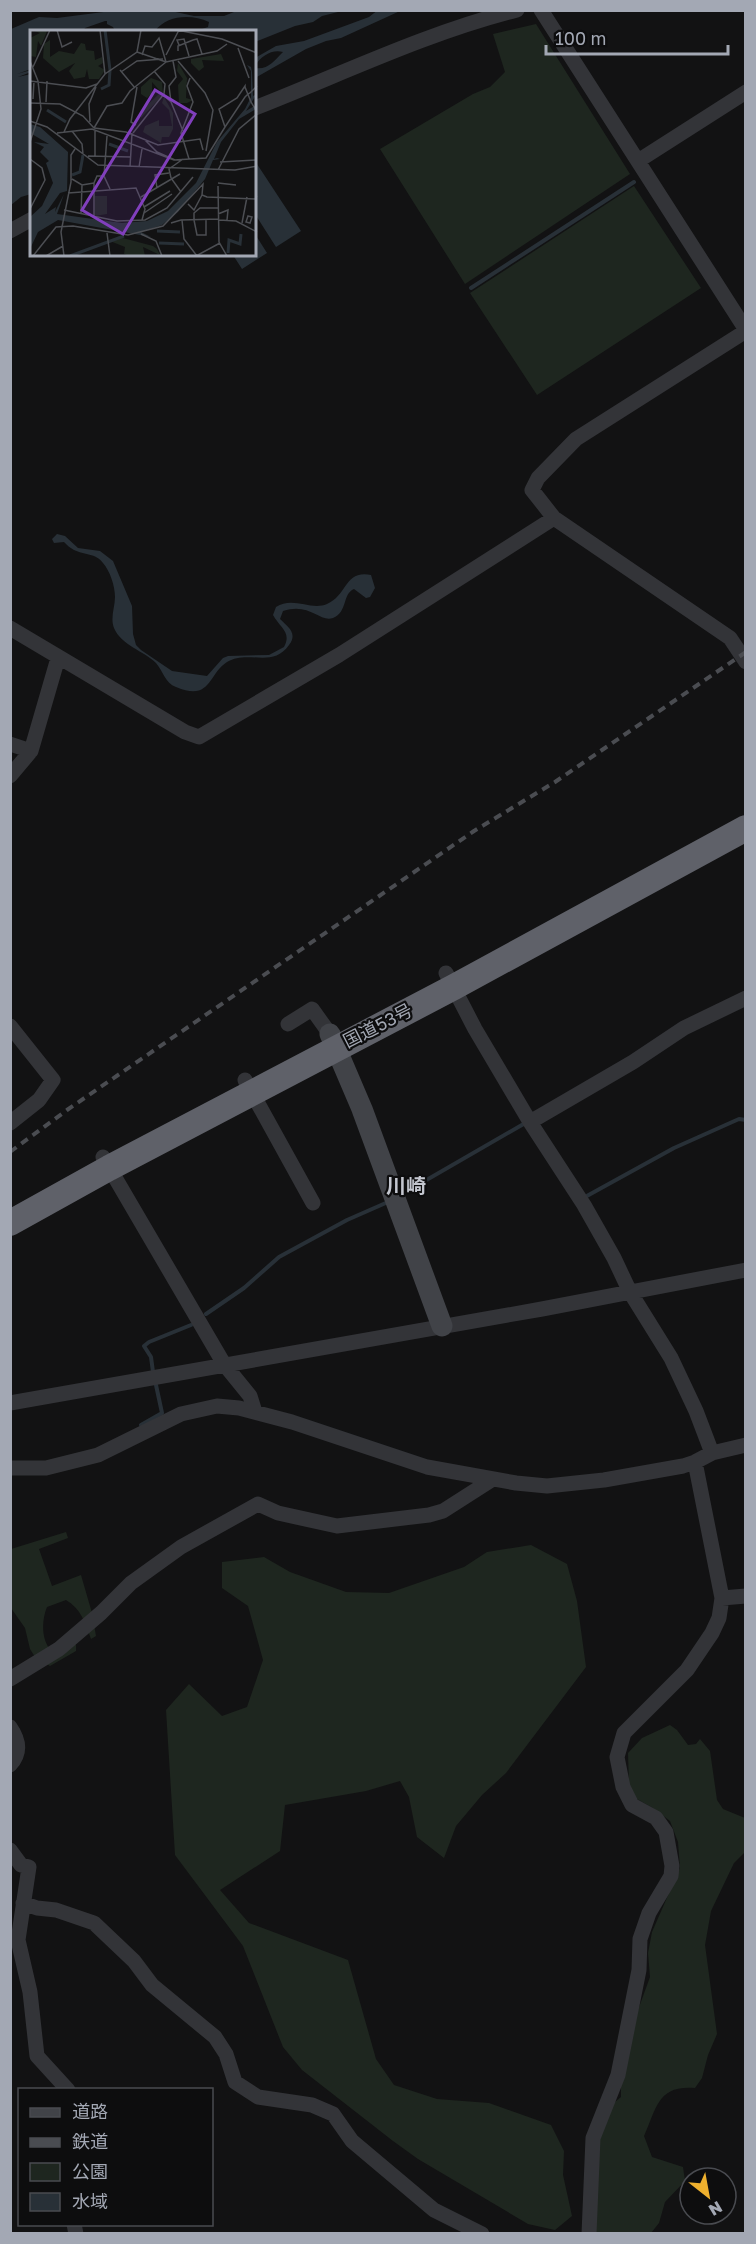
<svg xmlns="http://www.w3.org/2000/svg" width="756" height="2244" viewBox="0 0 756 2244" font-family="'Golos Text','Noto Sans JP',sans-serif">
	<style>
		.green { fill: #1e261f }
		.water { fill: #283037 }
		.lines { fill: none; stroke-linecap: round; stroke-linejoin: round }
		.stream { stroke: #283037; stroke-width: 4 }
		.street { stroke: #333438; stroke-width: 15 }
		.secondary { stroke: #414348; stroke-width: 21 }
		.highway { stroke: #5f6169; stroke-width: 26 }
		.rail { stroke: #4a4c51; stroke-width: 4; stroke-dasharray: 8 6; stroke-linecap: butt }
		.labels { text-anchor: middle; stroke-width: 4.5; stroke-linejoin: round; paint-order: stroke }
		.street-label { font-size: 18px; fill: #a3a8b4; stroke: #0d0d0e }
		.neighbourhood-label { font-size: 20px; font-weight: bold; fill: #c4c7d0; stroke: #0d0d0e }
		.inset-river { fill: none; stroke: #283037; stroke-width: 3 }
		.inset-road { fill: none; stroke: #4c4e53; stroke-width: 1.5 }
		.view { fill: #813fbd; fill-opacity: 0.15; stroke: #813fbd; stroke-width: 3 }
		.inset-edge { fill: none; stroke: #a3a8b4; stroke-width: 3 }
	</style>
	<rect width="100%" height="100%" fill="#121213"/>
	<!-- green -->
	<path class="green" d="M536,24l94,150 -165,110 -85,-135 93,-55 17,-7 15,-15 -12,-38z
		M634,186l67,102 -164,107 -67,-102z
		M66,1532l2,6 -29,11 13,37 29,-11 11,38 4,23 -5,3c-6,-17 -10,-30 -25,-39l-19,7c-5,12 -6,30 2,41l15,-9 12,6v6l-26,15 -15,-9 -5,-8 -5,-21 -14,-20v-59z
		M531,1545l36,19 10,37 9,66 -80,106 -24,22 -26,31 -12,32 -27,-21 -8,-40 -9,-16 -34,10 -81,14 -5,46 -60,39 29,33 99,37 28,99 18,26 43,14 52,4 62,22 13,26 -1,24 9,41 -17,14 -27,-6 -110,-65 -25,-18 -91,-71 -19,-23 -40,-101 -68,-91 -9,-145 23,-26 33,32 25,-9 16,-47 -15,-54 -26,-18v-26l42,-5 26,15 56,20 43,1 75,-26 23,-15z
		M670,1725l7,5 11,15 8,-1 4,-5 10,12 7,49 6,9 22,9v34l-11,11 -23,48 -6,34 12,89 -9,21 -6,23 -7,10c-37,-3 -38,19 -51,48l8,21 31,10 2,14 -20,21 -6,21 -8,10 -56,1 1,-91 13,-36 12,-10v-14l5,-40 24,-66 -2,-24 4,-21 28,-64 -2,-26 -8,-21 -17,-13 -18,-10 -6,-13 -1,-32 14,-15z"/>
	<!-- water -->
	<path class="water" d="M119,10l52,1 23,5h30l15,-6 103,1 -20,5 -9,6 -18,4 -40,16v-10l-59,-1 12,-4 1,-5c-18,-8 -42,-7 -54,9h-40l-2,-4 -6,-3v-3h-2l-20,7 -2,3 -51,1 -1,37 -14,5 14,-4v2l-13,5 13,-3v120l-10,3 -10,8v-176l28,-12 18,1z
		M378,10l22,1 -59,27 -15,3 -20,8 -51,29v-10c13,2 19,-7 28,-16 -11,-3 -22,4 -28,14v-8l21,-12 28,-5 65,-24z
		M255,161l46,70 -25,16 -21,-33z
		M255,234l12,19 -25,16 -9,-14h22z
		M57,534l8,2 13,12 22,3 13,10 19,45 1,28 3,11 5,5 31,21 35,5 16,-18 5,-2 41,-1 15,-8c8,-15 -4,-19 -11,-32l3,-8c17,-11 35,4 51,-3 21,-9 17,-34 44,-29l4,13 -5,9 -4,1 -12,-9c-12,5 -6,23 -21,29 -13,5 -23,-16 -50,-7l-3,8c8,8 18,14 9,26 -17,24 -41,4 -62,17 -19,12 -16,40 -51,25 -11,-4 -13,-16 -20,-24 -12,-12 -35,-18 -42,-35 -4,-10 1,-21 1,-31 0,-11 -5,-26 -12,-34 -7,-10 -19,-8 -29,-13 -4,-2 -7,-5 -10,-8l-10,1 -2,-4z"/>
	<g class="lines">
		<!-- stream -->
		<path class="stream" d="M471,288l163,-106
			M404,1193l123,-71
			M585,1197l89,-49 65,-29 7,1
			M206,1314l38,-26 35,-31 68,-37 41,-18
			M153,1372l-2,-15 -7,-11 5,-4 42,-17
			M141,1425l21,-12 -6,-28"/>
		<!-- street -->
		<path class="street" d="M541,10l205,320
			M255,108c87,-34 171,-75 262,-98
			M638,161l108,-69
			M10,231l22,-12
			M746,331l-170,108 -38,39 -6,12 22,28 176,120 16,24
			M10,628l175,104 14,5 140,-82 215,-137
			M10,744l21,7
			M10,776l21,-25 27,-93
			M446,973l29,56 55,93 54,83 30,53 16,34 41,66 25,53 16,42
			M288,1024l24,-15 18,25
			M10,1026l43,54 -14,20 -29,23
			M245,1080l68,123
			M530,1122l103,-60 51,-34 62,-30
			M103,1157l121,207 26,32 5,16
			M10,1403l532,-94 204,-39
			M10,1468h36l52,-13 83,-41 36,-8 22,2 53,14 135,45 89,16 31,3 57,-6 79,-14 12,-4 17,-9 34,-8
			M722,1598l24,-2
			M10,1679l49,-30 42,-36 30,-30 50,-36 77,-43 20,9 59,13 92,-11 14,-4 50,-32
			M10,1727c9,13 11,26 0,38
			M10,1850l11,15 8,2 -11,73 12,52 7,64 31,34
			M23,1903l14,5 19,2 38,13 40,38 18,24 63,52 11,17 9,28 23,15 54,8 21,9 19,27 82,69 48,24
			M74,2224l2,10
			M589,2234l4,-96 25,-63 21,-105 1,-31 9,-26 22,-37 1,-10 -6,-34 -10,-14 -24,-13 -9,-18 -6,-30 7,-24 63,-63 25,-37 7,-15 3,-20 -27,-136"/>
		<!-- secondary -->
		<path class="secondary" d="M330,1034l32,75 80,217"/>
		<!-- highway -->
		<path class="highway" d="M10,1223l99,-55 345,-181 292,-159"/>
		<!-- rail -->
		<path class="rail" d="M10,1152l57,-42 407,-279 81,-49 191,-130"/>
	</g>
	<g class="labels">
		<!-- street labels -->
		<g class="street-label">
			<text transform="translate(378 1026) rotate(-27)" y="6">国道53号</text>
		</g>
		<!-- neighbourhood labels -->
		<g class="neighbourhood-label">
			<text x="406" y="1193">川崎</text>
		</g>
	</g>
	<!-- overview -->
	<g transform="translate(30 30)">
		<rect width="226" height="226" fill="#121213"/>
		<path d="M2,0l15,1 -6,15 -3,-5 -2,16 -6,-1v-18l10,-5zM20,10v17l9,-6 15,3 7,-11 4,1 1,6 8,1 1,9 7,-3 1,6 -5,3 7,4 -6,9h-10l-2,-10 -2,8 -11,2 -5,-8 6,-8 -16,9 -16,-14 1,-14zM191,24l3,7 -22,-1 2,7 -5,4 -8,-8v-4zM148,33l9,15 -1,20 7,2 -6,3h-8l-1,-18 5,-6 -6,-8zM121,48l11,4 1,13 -22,23v-7l20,-19 -9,-10v11l-5,5 -6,-4v-7zM134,67l9,16v16l-4,8h-7l-1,6 -18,-11 2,-6 14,-6v6h13l-3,-16 -7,-7zM65,166h12v18l-12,2zM89,207l34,9 4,3 3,6 -17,-8 2,9h-16l-5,-2 1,-7 -15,-6z" fill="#1e261f"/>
		<path d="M217,35l4,2 1,5 1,24 2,-1h1l-10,16 10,-6v4l-17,10 -18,23 -7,17 3,-1 3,1 -7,1 -8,19 -27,33 -16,13 -21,7 10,5 -93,-17 -20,12 -8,17v-32l12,-11 11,-23 -7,-20 3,-2 -9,-9 4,-5 -10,-5 15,2 -19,-11v-9l10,3 28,25 -1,39 -7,2 -15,21 11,-7 -1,5 9,-18 -7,20 65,9 25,-2 21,-10 28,-28 21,-41 28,-33 6,-12v-26z" fill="#283037"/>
		<path class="inset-river" d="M71,59l8,-4 1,-15 -5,-40M17,80l19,12M79,114l19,7M42,145l8,-3 3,-17M127,201l23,1M129,213l25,1M198,223l1,-13 11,4 1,-10M40,226l54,-20"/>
		<path class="inset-road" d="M27,0l5,17 10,-5M70,0l5,44M147,0l45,9 35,14M163,10l4,-1 5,15M149,15l-2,-5 7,-1 5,17M208,18l11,30M148,21v-5l15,-6M107,22l29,10 51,-11 10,-7M112,25l3,-9 7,1 7,-9 7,24M136,25l13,-25M0,31l8,20 3,28 -11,33M148,31l27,32 8,17 -7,41M3,37l17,-37M90,40l15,18M91,42l16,-11 26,-2M0,51l56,7 11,-4M227,56l-7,7 -2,1 -3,3 -20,30 -6,-18 18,-11 8,-12v1l6,15 6,10M133,65l8,7 12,29M3,69l1,-18M16,72l1,-21M141,72l-2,-16 7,-9 -3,-16M0,73l30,1 23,12 11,12M0,91l17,6 51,38 137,5 22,-4M60,92l-1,-18 7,-17M106,95l-5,-3 6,-35M64,98l32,4 32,13 42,-6 3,11M64,98l13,-22 15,-3 8,-12 36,-29M42,101l10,13 1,10M65,101v25M34,102l6,-13 35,-45 32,-22 4,-22M27,103l35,-4 82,31 32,-2 19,-31M103,103l31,-39 1,-10 -11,-13M77,106l-3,40 6,13M114,109l13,13 18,8M58,126l43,1M0,129l12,9 3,12 -15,29M159,129l-8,-26 12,-31 -6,-16 3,-8M190,132l37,-2M100,137l2,-34M109,137l3,-18M188,140l21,-41 18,-15M42,149l10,6 12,-2M188,153l18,2M188,156l1,56 8,14M127,158l-2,-13 14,-2M151,162l-10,-14 -2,-9 14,-10M38,163l68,-5 9,21 -3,11M111,167l39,-23M158,174l6,6 8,-15M114,177l26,-16M34,180l53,11 28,-1 22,-12 26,-31M114,183l28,-19M51,184l1,-29M188,184l10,-4 -1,10M218,186l4,1 -2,6 -4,-1zM64,187v-34l3,-7h7M152,190l2,19 13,17M164,190l3,15h9v-15M164,190v-7l6,-5h19M189,190l17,1 21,11M141,193l10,-3 38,-1M212,193l5,-26M77,203l3,23M111,204l15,7 6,15M3,226l23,-29 17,-1 55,9 35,-9 40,-42 -1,11 5,2 48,2 2,-3M16,226l17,-10M34,226l-3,-24 10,-50v-27l4,-6M166,226l24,-13"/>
		<path class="view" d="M125,60l40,24 -72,120 -41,-24z"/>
		<rect width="226" height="226" class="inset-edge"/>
	</g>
	<!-- border -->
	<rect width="756" height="2244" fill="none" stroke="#a3a8b4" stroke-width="24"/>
	<!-- legend -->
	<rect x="18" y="2088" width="195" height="138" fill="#0d0d0e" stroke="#494b50" stroke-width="1.5"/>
	<rect x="30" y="2108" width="30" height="9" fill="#414348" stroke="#494b50" stroke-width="1.5"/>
	<text x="72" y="2118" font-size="18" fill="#a3a8b4">道路</text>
	<rect x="30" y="2138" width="30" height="9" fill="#4a4c51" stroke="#494b50" stroke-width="1.5"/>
	<text x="72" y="2148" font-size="18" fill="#a3a8b4">鉄道</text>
	<rect x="30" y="2163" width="30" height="18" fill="#1e261f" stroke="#494b50" stroke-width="1.5"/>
	<text x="72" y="2178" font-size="18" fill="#a3a8b4">公園</text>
	<rect x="30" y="2193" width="30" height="18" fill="#283037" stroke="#494b50" stroke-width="1.5"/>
	<text x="72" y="2208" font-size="18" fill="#a3a8b4">水域</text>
	<!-- north arrow -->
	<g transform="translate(708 2196) rotate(149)"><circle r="28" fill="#0d0d0e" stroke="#494b50" stroke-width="1.5"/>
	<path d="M0-4.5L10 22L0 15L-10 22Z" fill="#eeb02e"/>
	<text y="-9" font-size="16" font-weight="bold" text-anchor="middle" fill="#a3a8b4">N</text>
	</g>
	<!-- scale -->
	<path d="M546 45v9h182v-9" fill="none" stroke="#a3a8b4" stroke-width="3"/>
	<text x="555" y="45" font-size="18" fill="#a3a8b4" stroke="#0d0d0e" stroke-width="4.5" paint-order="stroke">100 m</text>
</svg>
